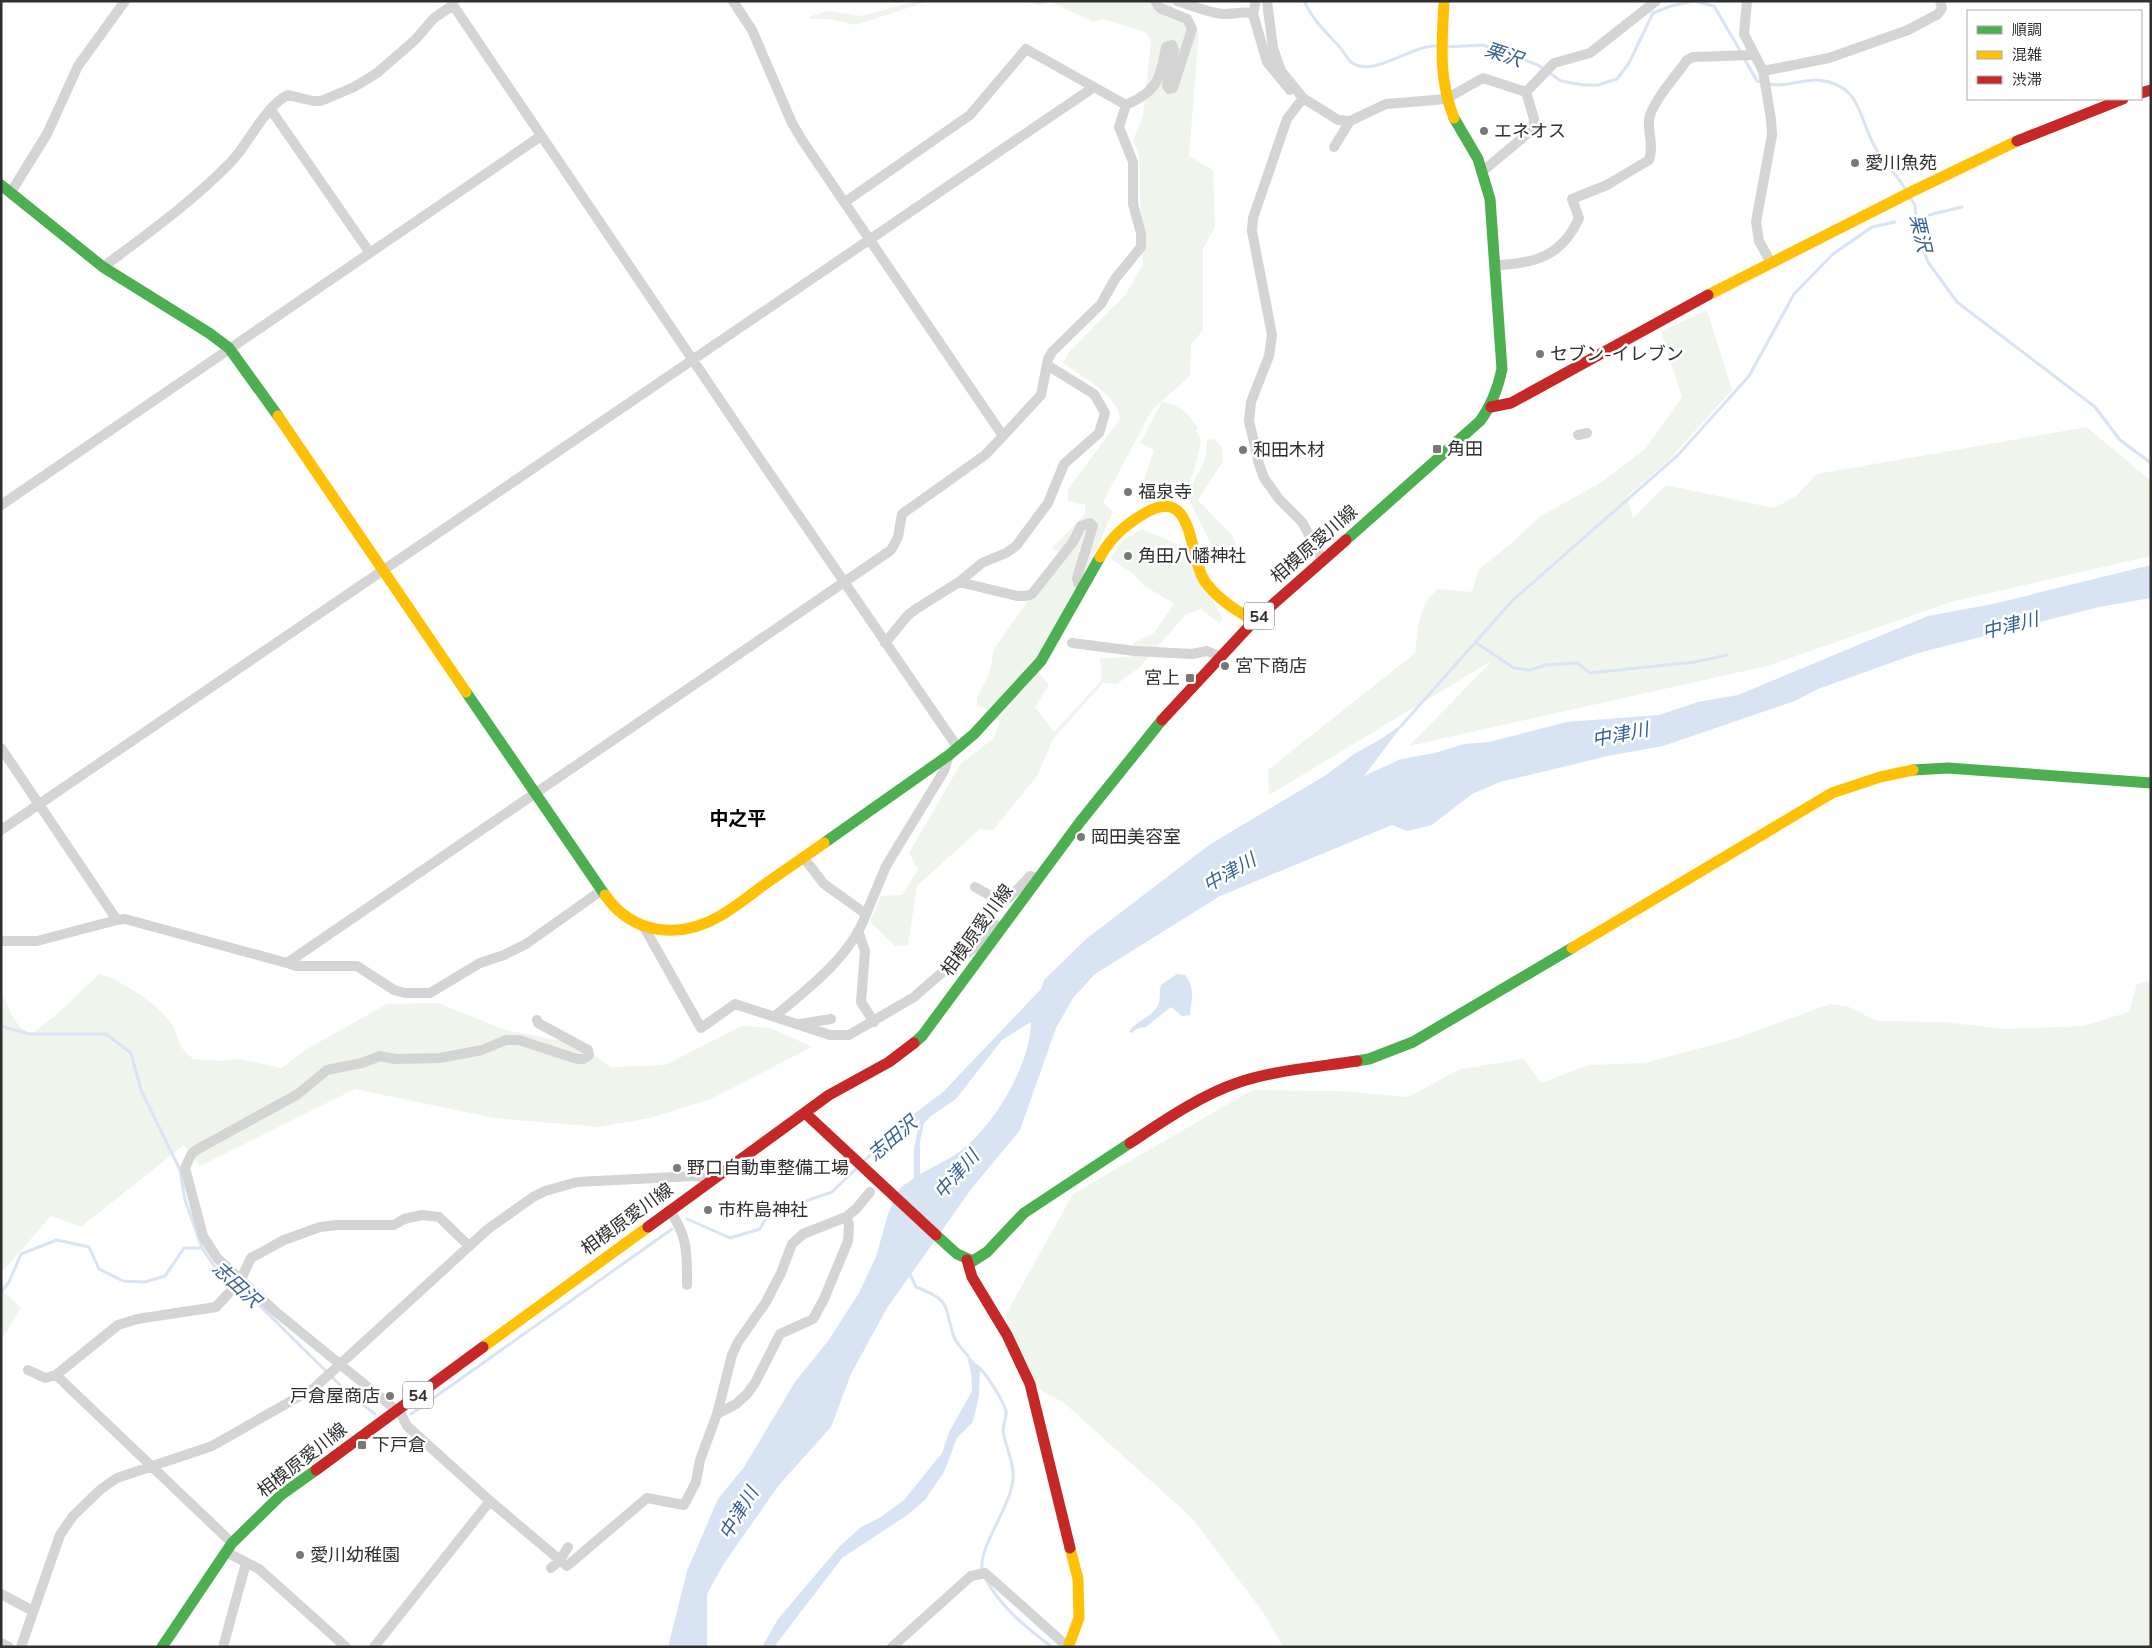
<svg xmlns="http://www.w3.org/2000/svg" width="2152" height="1648" viewBox="0 0 2152 1648" font-family="Mulish,'Noto Sans JP',sans-serif">
	<style>
		.green { fill: #eff5ec }
		.water { fill: #d8e4f3; fill-rule: evenodd }
		.lines { fill: none; stroke-linecap: round; stroke-linejoin: round }
		.stream { stroke: #d8e4f3; stroke-width: 3 }
		.street { stroke: #d4d4d4; stroke-width: 10 }
		.fast { stroke: #4caf50; stroke-width: 11 }
		.slow { stroke: #ffc107; stroke-width: 11 }
		.jam { stroke: #c62828; stroke-width: 11 }
		.poi-dot { fill: #787878; stroke: #fff; stroke-width: 2 }
		.labels { text-anchor: middle; stroke-width: 5; stroke-linejoin: round; paint-order: stroke }
		.shield { fill: #fff; stroke: #6d6d6d; stroke-width: 1 }
		.shield-label { font-size: 16px; font-weight: bold; fill: #2f2f2f }
		.poi-label { font-size: 18px; fill: #2f2f2f; stroke: #fff; text-anchor: start }
		.street-label { font-size: 18px; fill: #2f2f2f; stroke: #fff }
		.water-label { font-size: 19px; font-style: italic; fill: #376097; stroke: #fff }
		.neighbourhood-label { font-size: 19px; font-weight: bold; fill: #000; stroke: #fff }
	</style>
	<rect width="100%" height="100%" fill="#fff"/>
	<!-- green -->
	<path class="green" d="M917,1h12l-73,24 -27,-6h-17l-4,-2 20,-6 33,5z
		M1021,1h151l1,9 26,22 -10,124 24,14 2,57 -12,22v81l-12,15 -1,31 -38,34 -49,92 10,10c-23,52 -47,106 -81,153l17,20 -14,22 19,25 48,-52 -2,-22 31,-1 2,-14 21,-10 20,-29 -29,-18 -12,-12 -23,-16 14,-19 18,-10 40,17 41,73 -4,4 -18,-14 -16,6 -45,52 -23,17 -14,-1 -50,56 -16,37 -44,54 -13,-1 -63,57 -9,59 -13,1 -25,-24 11,-26 21,-1 16,-26 -9,-16 52,-90 32,-24 7,-17 -15,-14 -8,-2v-9l12,-22 5,-26 67,-95 -9,-6 33,-34v-9l-17,-4v-12l52,-70c-1,-23 -39,-43 -57,-56l6,-11 57,-58 17,-30 -4,-108 -6,-16 10,-24 8,-76 -6,-8 -42,-13 -10,3 -42,-20 -12,3z
		M1707,310l25,80 -65,72 -40,34 6,22 33,-33 108,23 22,-12 21,-22 270,-47 64,54v75l-200,46 -184,64 -358,80 84,-86 -224,135 -1,-25 147,-117c3,-23 3,-49 23,-64l34,3 6,-22 34,-27 27,-26 63,-35 44,-34 36,-51 -21,-66z
		M1162,402c18,3 25,10 36,26l-2,3 5,9c-4,21 -8,46 -26,60l-14,-2 -16,6 1,-16 -3,-5 11,-33 -14,-7z
		M1214,439l8,8 1,14 -25,39 35,36 3,9 -16,11 -6,-5 -27,-56 18,-35 2,-20z
		M99,974c18,3 59,31 70,46 7,9 8,19 13,28 3,4 8,8 11,11l28,2 19,-2 42,9 23,-18 82,-46 51,-1 68,27 71,14 34,23 54,-2 77,-39 29,2 41,19 -101,52 -61,19 -52,9 -104,-9 -139,-29 -155,77 -16,-21 -103,82 -30,-11 -50,57v-282c7,14 13,38 31,42l23,-17z
		M2151,981v666h-868l-20,-35 -71,-94 -129,-116 -18,-9 -16,-13 -22,-52v-14l4,-9 62,-111 179,-104 90,1 66,6 52,-28 64,-10 17,24 48,-18 55,-2 87,-23 99,-36 17,2 30,15 66,1 61,7 79,-3 46,-14 8,-28z
		M1,1289l20,19 -20,33z"/>
	<!-- water -->
	<path class="water" d="M2151,565v33l-52,9 -181,46 -100,36 -23,12 -132,45 -55,10 -108,26 -28,12 -40,31 -25,6 -15,-6 -172,71 -125,78 -22,24 -17,30 -36,102 -48,58 -85,120 -36,66 -20,53 -52,58 -56,80 -16,29v53h-39l19,-76 31,-72 26,-32 51,-85 33,-41 31,-48 17,-36 12,-43 12,-26 14,-10v-30l6,-29 -47,33 38,-36 32,-24 98,-103 3,-9 42,-41 123,-94 117,-70 28,-21 25,-14 25,-17 -40,53 37,-17 34,-6 29,-9 25,-2 77,-20 93,-7 39,-13 40,-7 190,-79 65,-12zM1031,1022c-1,43 -35,100 -68,127 -12,10 -29,17 -43,25v-32l4,-19 7,-7 25,-17 46,-59z
		M1177,974l8,1c11,13 6,26 5,40l-8,1 -11,-9 -25,20 -7,1 -8,5 -2,-1c7,-12 23,-14 29,-27 3,-6 1,-13 3,-20z
		M966,1353l14,15 -1,28 -6,26 -16,16 -13,34 -19,28 -19,16 -64,42 -68,89h-12l16,-28 62,-73 21,-19 20,-10 23,-17 38,-47 7,-21 23,-41 -1,-19z"/>
	<g class="lines">
		<!-- stream -->
		<path class="stream" d="M1304,1c8,18 20,29 33,43 5,5 9,13 14,18 22,17 62,-18 85,-16
			M1694,1l20,5 27,46
			M1445,47l38,-2 55,20 23,16 23,4h14l19,-6 12,-16 24,-50 18,-7 22,-5
			M1744,58l13,23 5,1
			M1768,84c17,4 33,-5 50,-4 47,5 39,41 60,72 8,13 20,24 28,38
			M1910,197l5,8 2,29 11,28 29,40 138,105 25,33 31,23
			M1929,215l33,-8
			M1475,642l39,26 16,2 15,-5 32,-2 13,10 105,-11 32,-7
			M1401,726l111,-125 166,-146 71,-79 45,-82 39,-40 39,-27 23,-5
			M1,1026l28,8h77l25,19 10,37 39,80 5,30 17,48 16,24 32,24 98,97 27,21
			M864,1161l25,-23
			M687,1219l43,19 30,-9 8,-15 64,-22 26,-25
			M909,1272l7,15c36,14 27,17 38,50 2,6 9,13 14,19
			M1,1292l8,-10 12,-28 36,-14 32,7 10,22 24,12 22,1 20,-6 19,-28h18
			M977,1366c9,6 26,35 29,45 1,6 -3,13 -3,19 2,17 12,33 10,49 -2,28 -38,73 -30,93
			M411,1414l261,-185
			M985,1578c16,29 40,49 67,69"/>
		<!-- street -->
		<path class="street" d="M1177,1c15,5 30,11 45,13 11,1 21,-4 31,0l14,48 23,28
			M1267,1l6,47 8,23 22,27 35,22 12,1 36,-17 60,-5 37,-21 43,14 8,27 -1,10 -50,42
			M1747,1l-3,33 19,37 8,48 1,16 -16,87 3,19 12,22
			M1253,14l3,-13
			M1763,71l66,-13 79,-28 30,-16 4,-6 -2,-7
			M1526,92l28,-29 36,-10 66,-52
			M1303,98l-16,21 -34,99 -1,13 20,104 -3,21 -18,46 -2,19 10,43 5,14 15,21 23,23 21,39
			M271,110l99,143
			M1334,147l16,-26
			M11,192l36,-58 31,-68 47,-65
			M845,202l125,-87 56,-66 100,56c32,-14 34,-26 40,-58l6,-2 2,5 -7,36 2,3 4,-1 19,-59 -5,-10 -27,-11 -5,-7
			M1495,265c40,-1 67,-9 84,-47l-7,-19 35,-14 42,-25c5,-14 -1,-26 0,-40 2,-17 28,-45 38,-60l6,-3 61,-2
			M103,267c44,-33 89,-65 128,-105 18,-19 34,-56 57,-67l25,6h8l33,-14 23,-14 38,-33 19,-22 19,-13 300,444 205,299
			M1578,435l9,-2
			M1003,436l38,-41 7,-36 4,-7 49,-48 14,-25 26,-32v-14l-8,-29v-42l-14,-35 7,-22
			M1,505l540,-369
			M959,582l58,14h9l6,-2 41,-52 8,-16 9,-3 3,3 -16,52 1,5 5,2
			M885,643l23,-28 8,-6 43,-27 23,-19 24,-10 10,-7 32,-43 16,-39 35,-31 6,-20 -11,-19 -47,-29
			M1072,643l63,8 57,3 15,-3 12,5
			M1,748l116,172 8,-1 162,44 604,-413 7,-13 4,-23 83,-59 18,-19 -201,-296 -10,-17 -40,-93 -19,-29
			M1,830l1093,-743
			M975,887l28,16
			M866,914l20,-48 58,-95 5,-16
			M644,927l57,101 34,-24 95,31h19l65,-38 39,-34 21,-15 19,-24 8,3
			M858,931l7,20 -4,51 13,20
			M966,936c20,-21 45,-37 64,-60l6,2
			M1,941h36l80,-21
			M287,963l9,3h61l37,24 11,3h25l50,-30 24,-8 22,-11 76,-54
			M775,1016c33,-27 77,-61 91,-102l-42,-30 -20,-26
			M800,1024l31,-5
			M669,1210c19,26 18,43 18,75
			M28,1370l17,8 11,-3
			M717,1414l19,-10 11,-10 8,-11 25,-49 33,-15 11,-20 24,-58 1,-17 -3,-7
			M490,1501l77,65 80,-68 37,7 12,-23 4,-22 17,-46 15,-59 6,-13 28,-40 15,-29 11,-29 11,-10 43,-17 10,-8 14,-17
			M232,1543l-176,-168 62,-50 19,-6 79,-12 24,-26 11,-23 33,-18 36,-13 17,-2h57l10,-6 18,-4 17,2 30,29
			M226,1552l33,17 87,78
			M551,1568l9,-8 8,-13
			M1,1594l32,17
			M1,1643l8,4
			M21,1647l39,-112 13,-19 28,-27 16,-11 95,-32 102,-58 174,-159 45,-32 12,-6 32,-9 118,-6 16,4
			M223,1647l23,-84
			M374,1647l116,-146 -83,-75 -6,-12 -125,-102 -59,-54 -14,-22 -18,-68 7,-15 6,-4 100,-55 29,-24 35,-7 18,-7 15,3 45,-1 42,-8 24,-10h13l58,19h6l6,-4 -1,-5 -50,-27 -1,-3
			M892,1647l79,-71 14,-3 83,74"/>
		<!-- fast -->
		<path class="fast" d="M1,185l102,82 106,66 20,15 49,68
			M1346,540l134,-119c12,-16 18,-33 22,-52l-12,-170 -12,-40 -24,-41
			M466,692l139,203
			M1913,770l35,-2 203,15
			M824,843l125,-88 25,-21 67,-73 59,-104
			M914,1043l8,-7 158,-214 82,-102
			M1357,1061l12,-2 44,-17 159,-94
			M936,1235l21,19 16,7 14,-9 37,-39 106,-70
			M162,1647l70,-104 49,-48 35,-25"/>
		<!-- slow -->
		<path class="slow" d="M1444,1c-2,41 -6,78 10,117
			M1708,295l203,-103 106,-51
			M278,416l188,276
			M1100,557c11,-20 25,-32 45,-44 51,-30 43,47 61,70 13,17 30,27 48,38
			M605,895c27,39 74,45 115,21 14,-8 28,-19 41,-29 21,-15 42,-29 63,-44
			M1572,948l260,-155 48,-16 33,-7
			M483,1347l165,-120
			M1069,1645l10,-27 -1,-39 -8,-31"/>
		<!-- jam -->
		<path class="jam" d="M2141,93l10,-3
			M2017,141l106,-42
			M1491,407l20,-4 197,-108
			M1162,720l92,-99 92,-81
			M805,1113l131,122
			M1130,1143c32,-21 71,-48 107,-60 38,-13 81,-16 120,-22
			M648,1227l181,-132 60,-33 25,-19
			M967,1260l5,17 35,58 23,49 40,164
			M316,1470l167,-123"/>
	</g>
	<!-- markers -->
	<g class="poi-dot">
		<circle cx="1484" cy="131" r="5"/>
		<circle cx="1855" cy="163" r="5"/>
		<circle cx="1540" cy="354" r="5"/>
		<rect x="1432" y="444" width="10" height="10" rx="2.5"/>
		<circle cx="1243" cy="450" r="5"/>
		<circle cx="1128" cy="492" r="5"/>
		<circle cx="1128" cy="556" r="5"/>
		<circle cx="1225" cy="666" r="5"/>
		<rect x="1185" y="673" width="10" height="10" rx="2.5"/>
		<circle cx="1081" cy="837" r="5"/>
		<circle cx="677" cy="1168" r="5"/>
		<circle cx="708" cy="1210" r="5"/>
		<circle cx="390" cy="1396" r="5"/>
		<rect x="357" y="1440" width="10" height="10" rx="2.5"/>
		<circle cx="300" cy="1555" r="5"/>
	</g>
	<g class="labels">
		<!-- shield labels -->
		<g class="shield">
			<rect x="1244" y="602.5" width="30" height="27" rx="4"/>
			<rect x="403" y="1381.5" width="30" height="27" rx="4"/>
		</g>
		<g class="shield-label">
			<text x="1259" y="622">54</text>
			<text x="418" y="1401">54</text>
		</g>
		<!-- poi labels -->
		<g class="poi-label">
			<text x="1494" y="137">エネオス</text>
			<text x="1865" y="169">愛川魚苑</text>
			<text x="1550" y="360">セブン-イレブン</text>
			<text x="1447" y="455">角田</text>
			<text x="1253" y="456">和田木材</text>
			<text x="1138" y="498">福泉寺</text>
			<text x="1138" y="562">角田八幡神社</text>
			<text x="1235" y="672">宮下商店</text>
			<text x="1180" y="684" text-anchor="end">宮上</text>
			<text x="1091" y="843">岡田美容室</text>
			<text x="687" y="1174">野口自動車整備工場</text>
			<text x="718" y="1216">市杵島神社</text>
			<text x="380" y="1402" text-anchor="end">戸倉屋商店</text>
			<text x="372" y="1451">下戸倉</text>
			<text x="310" y="1561">愛川幼稚園</text>
		</g>
		<!-- street labels -->
		<g class="street-label">
			<text transform="translate(1314 544) rotate(-41)" y="6">相模原愛川線</text>
			<text transform="translate(977 930) rotate(-54)" y="6">相模原愛川線</text>
			<text transform="translate(627 1219) rotate(-36)" y="6">相模原愛川線</text>
			<text transform="translate(302 1460) rotate(-38)" y="6">相模原愛川線</text>
		</g>
		<!-- water labels -->
		<g class="water-label">
			<text transform="translate(1504 54) rotate(18)" y="7">栗沢</text>
			<text transform="translate(1921 233) rotate(77)" y="7">栗沢</text>
			<text transform="translate(2010 625) rotate(-14)" y="7">中津川</text>
			<text transform="translate(1620 734) rotate(-11)" y="7">中津川</text>
			<text transform="translate(1229 872) rotate(-30)" y="7">中津川</text>
			<text transform="translate(892 1138) rotate(-40)" y="7">志田沢</text>
			<text transform="translate(956 1174) rotate(-49)" y="7">中津川</text>
			<text transform="translate(237 1284) rotate(43)" y="7">志田沢</text>
			<text transform="translate(738 1513) rotate(-59)" y="7">中津川</text>
		</g>
		<!-- neighbourhood labels -->
		<g class="neighbourhood-label">
			<text x="738" y="825">中之平</text>
		</g>
	</g>
	<!-- border -->
	<rect width="2152" height="1648" fill="none" stroke="#2f2f2f" stroke-width="5"/>
	<!-- legend -->
	<rect x="1967" y="10" width="175" height="90" fill="#ffffff" stroke="#acacac"/>
	<rect x="1977" y="26" width="25" height="8" fill="#4caf50" stroke="#acacac"/>
	<text x="2012" y="35" font-size="15" fill="#2f2f2f">順調</text>
	<rect x="1977" y="51" width="25" height="8" fill="#ffc107" stroke="#acacac"/>
	<text x="2012" y="60" font-size="15" fill="#2f2f2f">混雑</text>
	<rect x="1977" y="76" width="25" height="8" fill="#c62828" stroke="#acacac"/>
	<text x="2012" y="85" font-size="15" fill="#2f2f2f">渋滞</text>
</svg>
